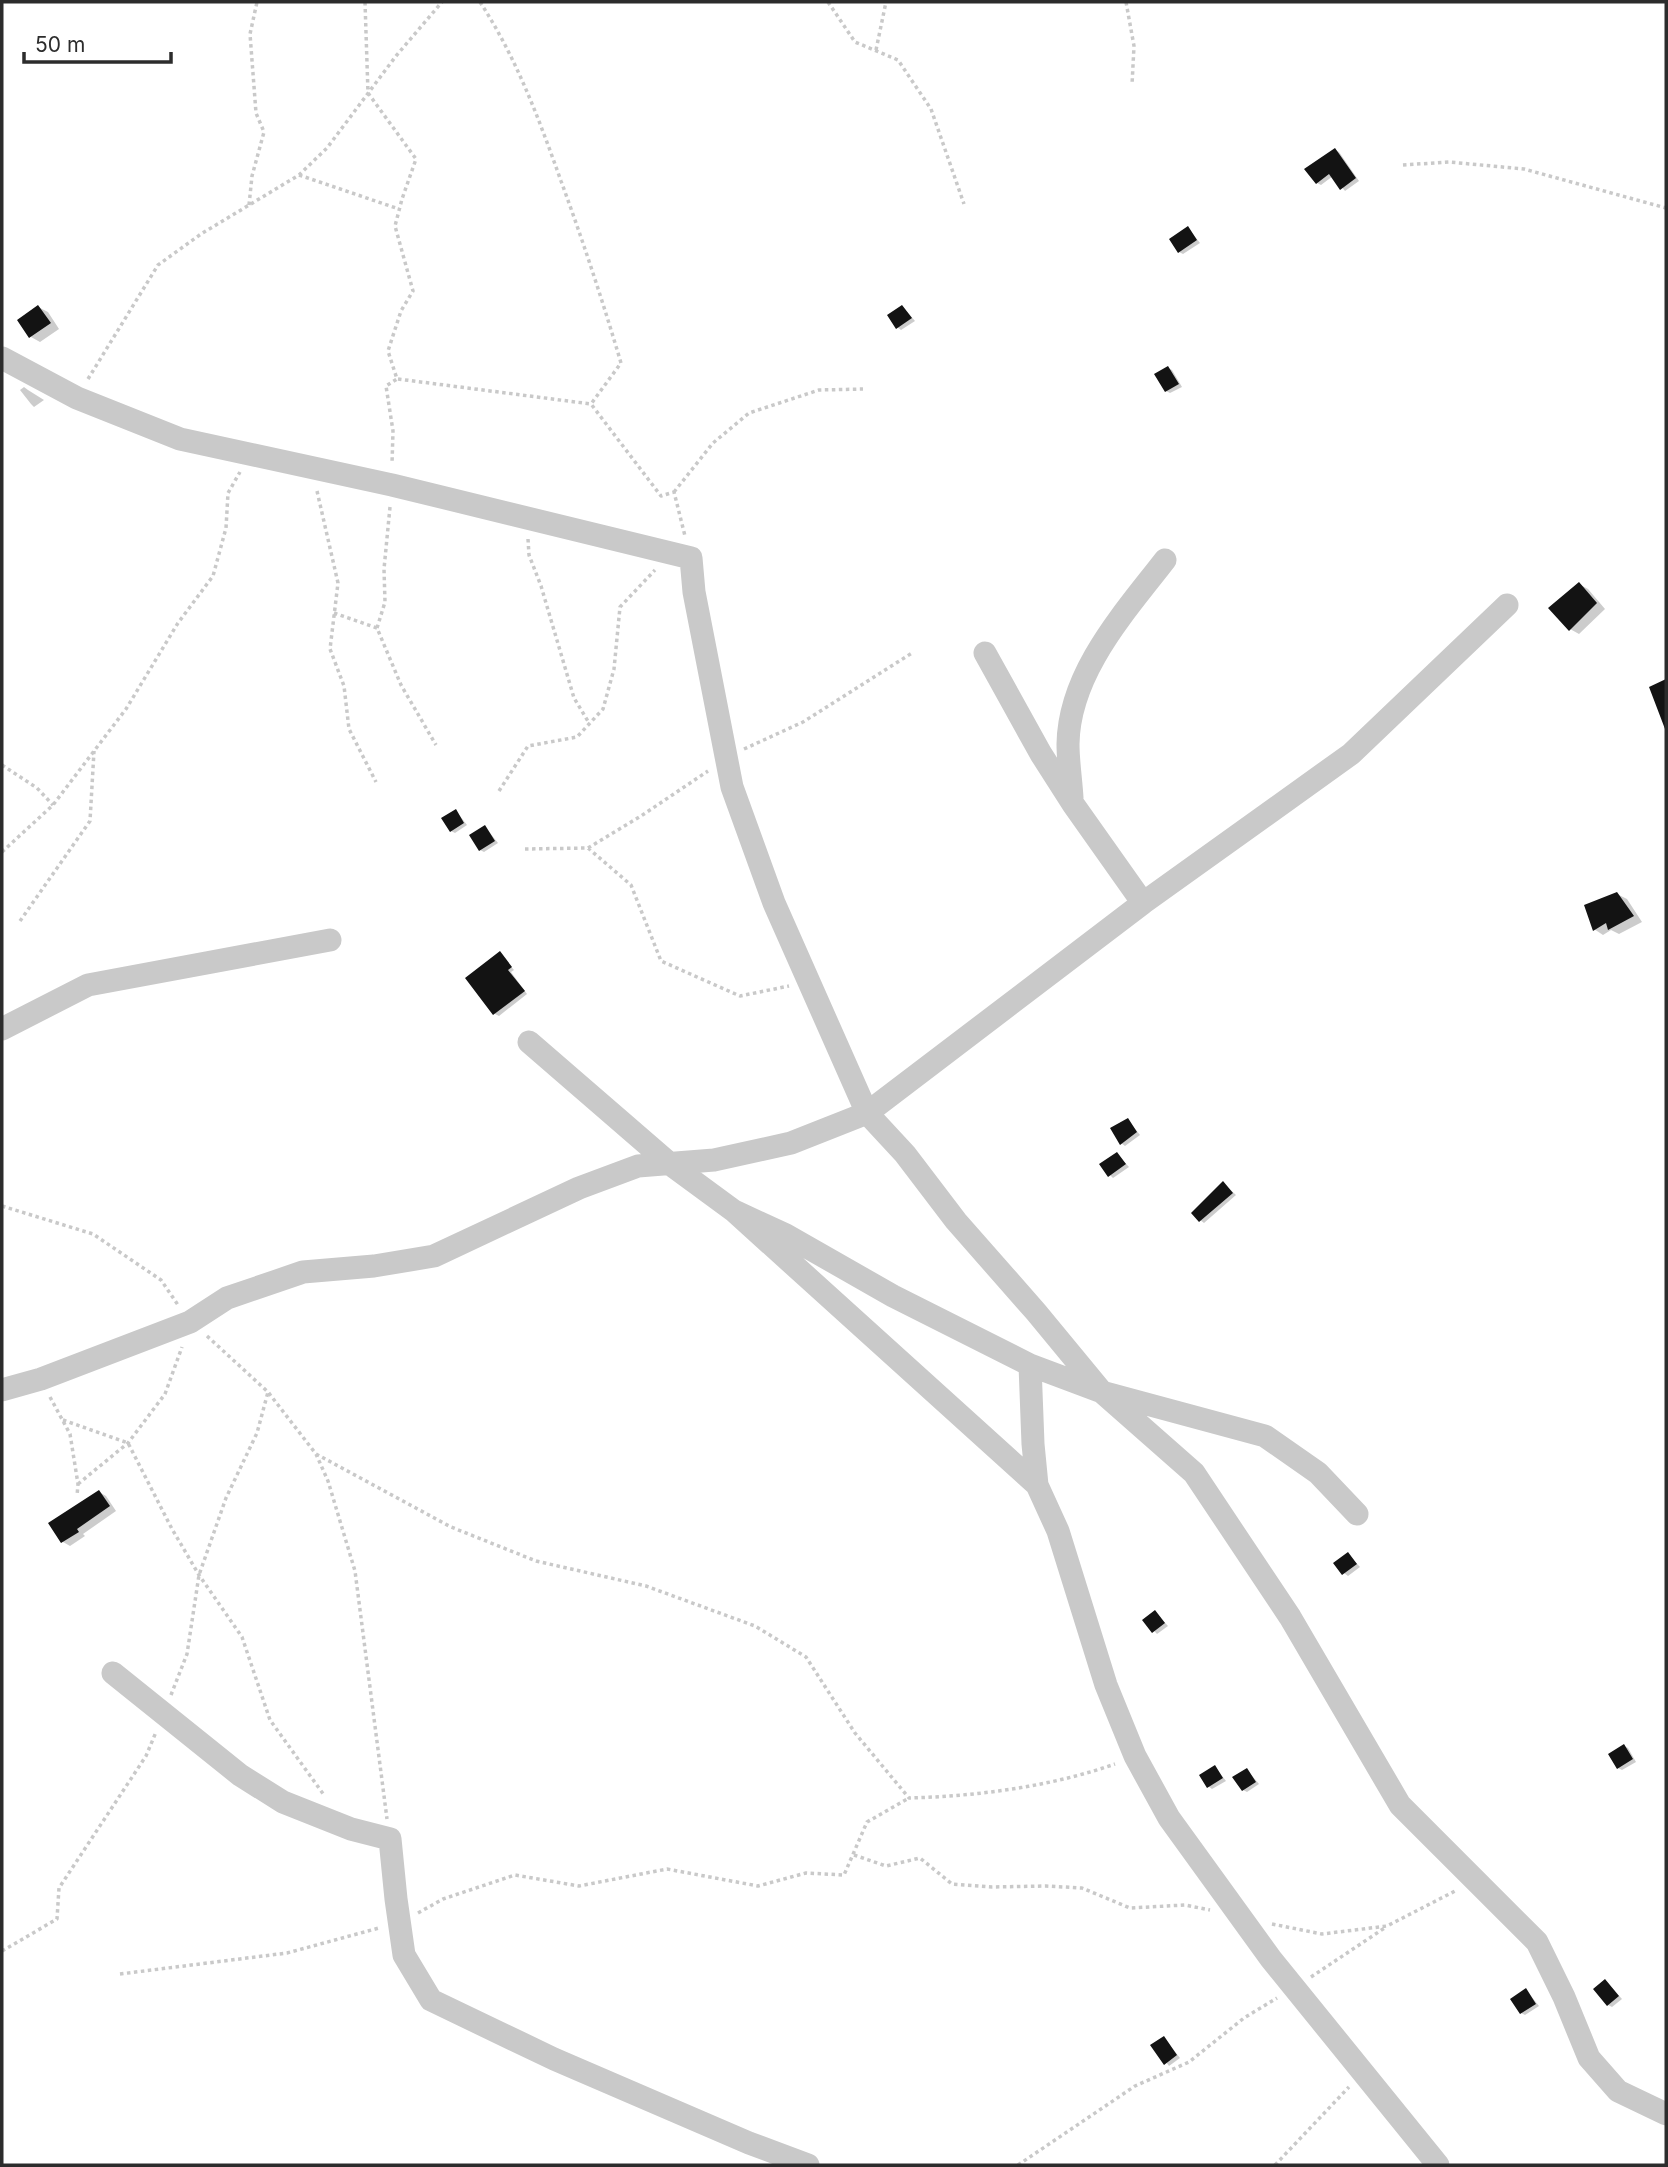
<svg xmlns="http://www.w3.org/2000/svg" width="1668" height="2167" viewBox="0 0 1668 2167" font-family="Inter,sans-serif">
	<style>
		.shadow { fill: #0003 }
		.building { fill: #131313 }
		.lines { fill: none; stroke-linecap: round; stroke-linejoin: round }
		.path { stroke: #c9c9c9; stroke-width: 3.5; stroke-dasharray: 3.5 3.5; stroke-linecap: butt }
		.minor { stroke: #c9c9c9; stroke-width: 23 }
	</style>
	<rect width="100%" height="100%" fill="#fff"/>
	<!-- shadow -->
	<path class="shadow" d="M1335,150l4,2 20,29 -14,10 -12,-15 -12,9 -4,-2z
		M1188,228l12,15 -17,11 -4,-2z
		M38,307l10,5 11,17 -19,13 -9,-5z
		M903,307l12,14 -14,9 -4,-3z
		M1168,368l4,2 10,17 -12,6 -4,-2z
		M24,387l4,3 16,10 -10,7 -3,-3 -11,-14z
		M1579,584l9,5 17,20 -26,25 -9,-5z
		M456,811l11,14 -12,8 -4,-2z
		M485,827l13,16 -14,9 -4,-2z
		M1617,894l10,5 15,23 -23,12 -8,-4 -8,5 -9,-6z
		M500,954l14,16 -3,2 16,22 -28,22 -4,-2z
		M1128,1120l12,15 -15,11 -4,-3z
		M1117,1154l12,13 -16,11 -3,-3z
		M1223,1183l13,12 -32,28 -4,-3z
		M99,1492l7,4 10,15 -33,23 2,2 -15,10 -7,-4 -13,-19z
		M1348,1554l12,13 -12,9 -4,-3z
		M1155,1612l13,14 -11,8 -13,-14z
		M1624,1746l4,2 8,14 -14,8 -4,-2z
		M1215,1767l11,14 -14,8 -4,-3z
		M1247,1770l12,14 -12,8 -4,-2z
		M1606,1981l16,18 -10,8 -4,-2z
		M1526,1990l13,16 -14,9 -4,-2z
		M1164,2038l16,20 -11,8 -16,-21z"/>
	<!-- building -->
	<path class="building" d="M1335,148l21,30 -16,12 -11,-16 -13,10 -12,-15z
		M1188,226l9,14 -19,13 -9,-14z
		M38,305l13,18 -22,15 -12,-18z
		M902,305l10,13 -16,11 -9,-14z
		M1168,366l11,18 -14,8 -11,-18z
		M1579,582l18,21 -28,28 -21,-23z
		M1666,679v49l-1,1 -16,-42z
		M456,809l8,14 -14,9 -9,-14z
		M485,825l10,16 -16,10 -10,-16z
		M1617,892l17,24 -26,14 -2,-7 -13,8 -9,-26z
		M500,951l12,16 -4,3 17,21 -32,24 -28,-37z
		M1128,1118l9,14 -17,13 -10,-17z
		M1117,1152l9,12 -18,13 -9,-13z
		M1223,1181l10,12 -34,29 -8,-9z
		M99,1490l11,16 -33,23 2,3 -18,11 -13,-20z
		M1348,1552l9,12 -15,11 -9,-12z
		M1155,1610l10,13 -13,10 -10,-13z
		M1624,1744l9,15 -16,10 -9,-15z
		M1215,1765l8,13 -16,10 -8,-13z
		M1247,1768l9,14 -14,9 -10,-14z
		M1605,1979l14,17 -12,10 -14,-17z
		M1526,1988l10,16 -16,10 -10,-15z
		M1164,2036l13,19 -13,10 -14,-20z"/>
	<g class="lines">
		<!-- path -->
		<path class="path" d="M365,2l3,91 48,66 -14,40 -7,27 18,65 -12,20 -13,40 9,28 -11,7 7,45 -1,33
			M480,2c36,55 59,117 81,179 22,60 42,121 60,182l-30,41 70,92 13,-4 11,44
			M828,2l27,40 43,18 33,49 33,95
			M1126,2l8,44 -2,39
			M876,50l10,-48
			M1403,165l46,-3 75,7 142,39
			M299,175l100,34
			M249,205l3,-29 12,-44 -8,-19 -6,-79 7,-32
			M88,379l70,-114 43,-31 98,-59 28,-27 69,-92 46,-54
			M398,379l193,25
			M317,491l21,92 -8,66 14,37 5,43 27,53
			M674,492l39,-49 36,-30 70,-23 44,-1
			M528,539l1,16 12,31 33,112 15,25
			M334,613l43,15 24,57 35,60
			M377,628l8,-26 -1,-33 6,-62
			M744,749l59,-27 109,-69
			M2,765l35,23 16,17
			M499,791l29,-45 49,-9 26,-28 11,-40 6,-62 35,-37
			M588,848l43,37 30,76 79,35 49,-10
			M525,849l63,-1 53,-32 67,-45
			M2,852l51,-47 73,-96 52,-86 35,-47 13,-48 2,-35 12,-21
			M20,921l70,-100 4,-70
			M2,1206l91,28 68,46 17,25
			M207,1336l61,56 48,62 12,27 27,90 32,248
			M50,1397l20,37 8,50 -1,12
			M63,1420l65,23 44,86 27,46 43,62 28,83 54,75
			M316,1454l135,73 85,34 110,25 109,40 51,31 49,76 54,65c69,-2 140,-11 206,-34
			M78,1484l50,-41 37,-49 17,-47
			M171,1695l16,-41 12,-79 27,-77 31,-65 11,-41
			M854,1855l32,11 34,-8 32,26 40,3 54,-1 36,2 48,20 55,-3 25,5
			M418,1913l25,-14 72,-24 64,11 88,-17 91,17 48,-13 38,2 23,-53 42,-24
			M1272,1924l50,10 65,-8 70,-36
			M2,1951l55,-32 2,-31 87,-132 10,-24
			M120,1974l167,-21 92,-25
			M1311,1977l75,-50
			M1018,2165l117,-79 54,-24 55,-44 33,-20
			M1275,2165l74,-78"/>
		<!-- minor -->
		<path class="minor" d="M2,358l75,40 103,41 212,46 299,73 3,34 38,195 42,116 93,210 38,41 51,67 80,91 66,80 92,81 96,144 110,188 137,137 27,55 25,61 29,33 48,23
			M985,653l56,101 32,50 70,99
			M1072,798c-1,-18 -4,-36 -4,-54 1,-71 56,-131 97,-184
			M2,1029l86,-44 242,-45
			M529,1042l141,122 64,47 303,274
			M734,1211l52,24 107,61 137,69 72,27 163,44 53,37 39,41
			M1030,1365l3,79 4,41 21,46 48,154 29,71 34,62 102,141 167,206
			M2,1390l39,-11 149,-57 37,-24 76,-26 71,-6 60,-10 145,-68 59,-22 76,-6 77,-17 76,-30 276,-210 208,-149 156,-149
			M113,1673l127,102 43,27 68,27 39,10 6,60 8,56 27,45 123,59 195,84 59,22"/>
	</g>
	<!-- border -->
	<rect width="1668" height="2167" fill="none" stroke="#2c2c2c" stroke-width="7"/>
	<!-- scale -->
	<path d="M24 52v10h147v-10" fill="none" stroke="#2c2c2c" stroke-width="3.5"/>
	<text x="35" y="52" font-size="21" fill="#2c2c2c" stroke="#ffffff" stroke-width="5" paint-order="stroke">50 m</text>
</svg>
